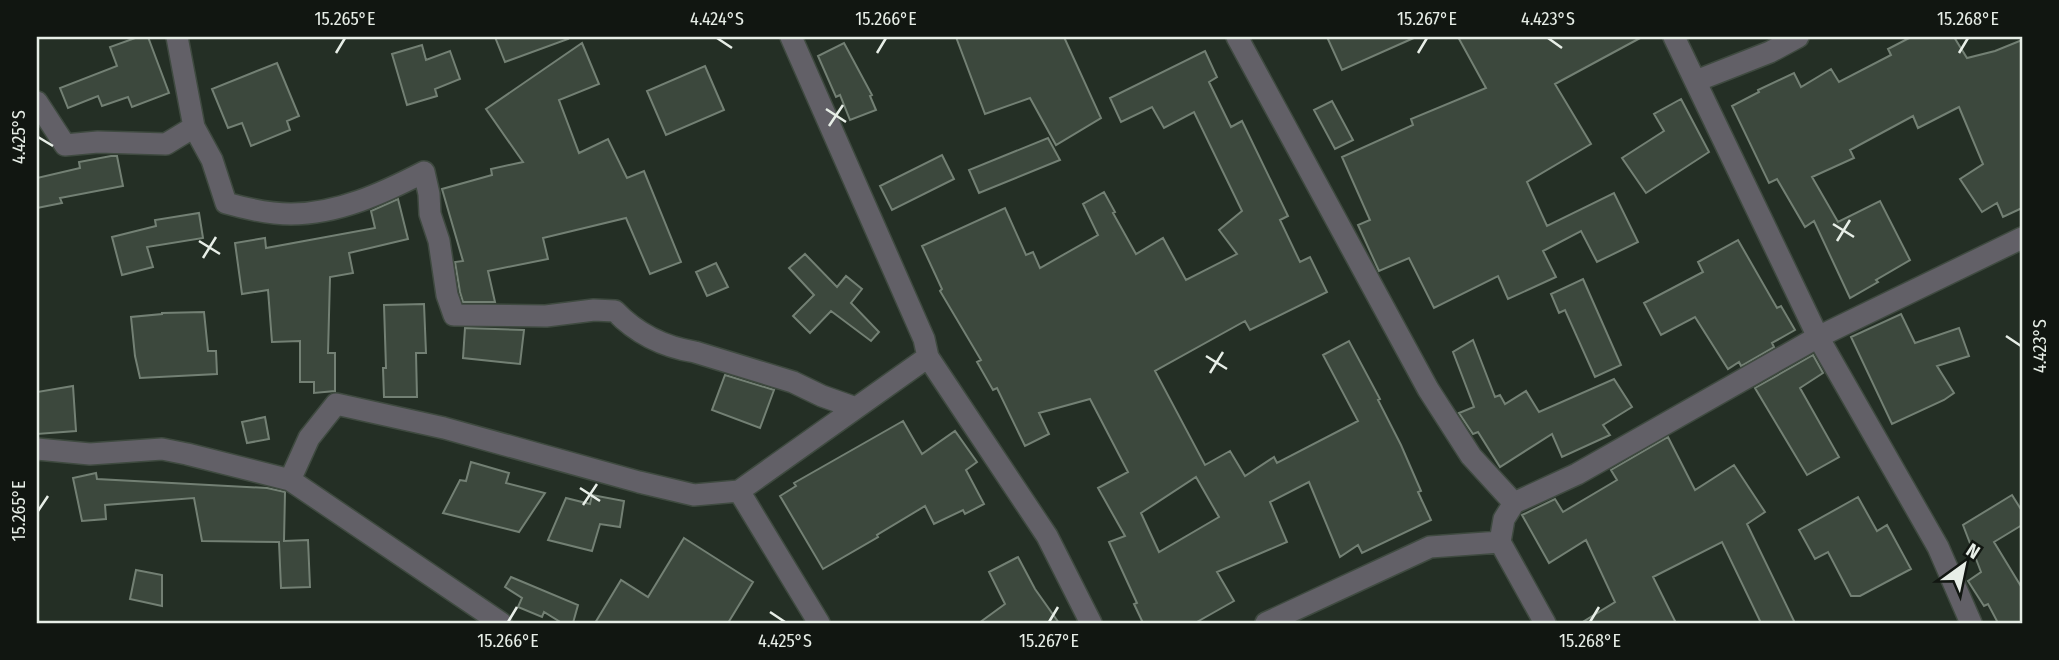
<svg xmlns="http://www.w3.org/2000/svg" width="2059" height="660" viewBox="0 0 2059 660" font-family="'Fira Sans Condensed',sans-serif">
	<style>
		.building { fill: #3c483d; stroke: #738074; stroke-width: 2; fill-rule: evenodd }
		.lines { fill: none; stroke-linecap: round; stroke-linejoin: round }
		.street-casing { stroke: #3f4a40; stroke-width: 24 }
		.street { stroke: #626067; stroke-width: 21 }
		.ticks { fill: none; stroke: #e7eee7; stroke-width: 2.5 }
		.neatline { fill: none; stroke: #e7eee7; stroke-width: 2.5 }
		.ticks-label { font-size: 18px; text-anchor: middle; fill: #e7eee7 }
	</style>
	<rect width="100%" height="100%" fill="#242f25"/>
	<!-- building -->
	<path class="building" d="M138,37h10l21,56 -37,14 -4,-10 -26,9 -4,-10 -30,12 -8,-20 57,-22 -7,-19z
		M495,37h72l1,2 -63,23z
		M956,37h108l37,81 -45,27 -26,-47 -45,16z
		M1327,37h89l-74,33z
		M1458,37h184l-87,47 36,60 -64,38 20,44 67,-33 24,49 -41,20 -16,-31 -38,20 13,26 -48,22 -10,-23 -64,32 -25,-50 -30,13 -21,-46 12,-5 -28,-63 71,-32 -2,-6 75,-31z
		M1911,37h43l13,21 28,-7 27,-11v168l-19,9 -6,-14 -15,9 -22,-33 23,-15 -24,-57 -41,21 -5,-12 -63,34 4,8 -42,19 26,45 42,-21 30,59 -34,20 2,2 -28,16 -36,-77 -9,6 -28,-48 -8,4 -37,-77 27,-14 -1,-2 36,-17 7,14 30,-18 8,13 52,-27 -3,-6z
		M582,43l17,41 -40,16 20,53 29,-14 19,39 17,-7 37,91 -31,12 -24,-56 -83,20 5,21 -60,12 7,31h-32l-3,-10 -5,-30 8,-1 -21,-72 50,-14 -1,-6 32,-7 -37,-53z
		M844,43l28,52 -2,1 6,14 -26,10 -10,-25 -4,2 -18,-41z
		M422,45l4,15 24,-9 10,28 -25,10 2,7 -30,9 -15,-51z
		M1205,51l12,26 -8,5 22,45 11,-6 46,95 -8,4 20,42 10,-5 17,35 -77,38 -5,-9 -90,50 50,94 25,-14 15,25 29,-19 3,6 81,-42 -35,-66 26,-14 31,58 -2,1 23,45 20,46 -3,1 13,28 -69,33 -4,-8 -18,12 -31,-75 -39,20 17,40 -70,30 17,29 -39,22h-52l-9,-19 3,-1 -28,-61 16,-6 -27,-48 30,-16 -38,-73 -51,14 10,21 -24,12 -28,-58 -4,2 -16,-28 4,-2 -41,-69 2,-2 -20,-43 83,-38 21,47 7,-3 7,16 58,-33 -15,-31 21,-12 11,20 -2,1 23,41 27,-16 23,42 51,-26 -18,-24 23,-19 -48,-99 -30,16 -12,-21 -31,15 -11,-24zM1196,477l23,40 -60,35 -18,-39z
		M277,63l22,53 -12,5 3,9 -39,16 -9,-23 -14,5 -16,-39z
		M705,66l19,44 -58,25 -19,-44z
		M1681,99l28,53 -63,41 -24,-35 42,-27 -10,-17z
		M1332,101l21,39 -18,9 -21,-39z
		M1048,138l12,22 -81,33 -10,-23z
		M942,155l12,24 -62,31 -12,-24z
		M111,156h6l6,30 -63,12 2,5 -25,5v-30l43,-10 -1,-6z
		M398,199l10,40 -59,14 4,20 -23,4 -2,76h7v38l-21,2v-11h-14v-41l-28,1 -4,-52 -26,4 -7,-51 30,-5 1,10 109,-20 -4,-17z
		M199,213l4,25 -56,9 6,20 -31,8 -10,-38 44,-11 -1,-6z
		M1738,240l39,68 4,-2 14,24 -23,13 2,4 -33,19 -2,-4 -11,7 -33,-52 -34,18 -17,-32 59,-31 -5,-10z
		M805,254l32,33 9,-11 16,13 -11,14 28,29 -8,9 -40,-30 -21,22 -17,-17 21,-21 -25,-27z
		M716,263l12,24 -21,9 -11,-24z
		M1583,279l38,86 -26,12 -30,-67 -6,3 -8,-19z
		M424,304l2,49h-10l1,44h-33l-1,-29h3l-2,-63z
		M204,312l4,39h8l1,23 -77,4 -5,-22 -4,-39 31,-3v-1z
		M1901,314l14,29 44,-15 10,28 -32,10 17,27 -10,7 -52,24 -41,-87z
		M465,328l59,2 -4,34 -57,-6z
		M1473,340l22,57 5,-2 5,9 21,-13 13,21 75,-33 18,28 -29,18 7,10 -48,22 -10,-23 -52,33 -22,-35 -5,2 -14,-21 15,-6 -21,-55z
		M1813,355l10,18 -23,15 39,69 -32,18 -52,-87z
		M725,375l49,15 -14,38 -48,-18z
		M73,386l3,45 -39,3v-42z
		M265,417l4,22 -22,4 -5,-21z
		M903,421l19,33 33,-23 22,31 -11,8 18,34 -19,10 -2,-4 -29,14 -9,-18 -48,29 1,2 -55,32 -43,-73 16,-10 -2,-3z
		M1668,437l27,53 39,-25 31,47 -18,12 48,99h-34l-39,-81 -69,35 23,46h-95l34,-21 -29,-62 -37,23 -27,-48 33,-16 8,13 54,-32 -6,-10z
		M471,462l38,11 -3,10 39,10 -26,39 -76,-19 17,-33 6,1z
		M96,473l1,6 170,9 18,4 -1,49 24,-1 2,47 -29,1 -2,-46 -77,-1 -8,-43 -89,7 1,14 -24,2 -9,-43z
		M592,495l32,6 -4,26 -20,-3 -8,27 -44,-11 18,-42 24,6z
		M2012,495l10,16v14l-28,17 28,46v35h-24l-10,-19 -4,2 -16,-25 13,-9 -18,-47z
		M1858,497l19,34 10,-6 24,44 -51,27h-9l-23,-44 -13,7 -16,-29z
		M684,538l69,44 -25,41h-133l26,-43 27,17z
		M1018,557l17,32 24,34h-80l26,-19 -16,-32z
		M136,570l26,5v31l-32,-7z
		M511,577l67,28 -5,18h-11l-18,-11 -2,5 -24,-10 4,-9 -17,-11z"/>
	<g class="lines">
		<defs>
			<path id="street" d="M177,37l17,90 18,33 14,43c21,6 43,11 65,11 47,0 92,-21 133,-42l5,22 1,20 9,27 8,54 7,20 92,1 48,-6 21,1c21,22 49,36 80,41l98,30 29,14 34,12
				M791,37l133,302 4,18 119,179 44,87
				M1237,37l191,352 43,67 43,47 63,-29 241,-137 204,-99
				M1674,37l144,300 120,210 33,76
				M1696,81l74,-29 28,-15
				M37,102l28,43 33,-3 68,2 28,-17
				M37,449l53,5 72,-5 25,5 103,26 211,143
				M290,480l19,-42 27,-34 108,24 195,54 55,13 45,-4 189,-134
				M739,491l80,132
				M1500,542l45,81
				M1266,623l164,-76 70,-5 4,-23 10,-16"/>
		</defs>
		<!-- street casing -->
		<use href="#street" class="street-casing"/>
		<!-- street -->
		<use href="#street" class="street"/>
	</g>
	<!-- ticks -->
	<path class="ticks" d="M717,38l15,10M1548,38l14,10M336,53l9,-15M877,53l9,-15M1418,53l9,-15M1959,53l9,-15M826,109l20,13M829,126l14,-21M38,137l15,9M1833,224l21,13M199,241l21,13M1837,241l13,-21M203,258l13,-21M2006,336l15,10M1206,356l21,13M1210,373l13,-21M580,488l20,13M583,505l14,-21M38,511l10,-15M770,612l15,10M508,622l9,-15M1049,622l9,-15M1590,622l9,-15"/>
	<!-- border -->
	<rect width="2059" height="660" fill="none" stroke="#111611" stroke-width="77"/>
	<!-- north arrow -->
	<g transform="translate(1964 565) rotate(33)" stroke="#111611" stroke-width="5" paint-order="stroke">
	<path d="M0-5L12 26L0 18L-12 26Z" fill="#e7eee7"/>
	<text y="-10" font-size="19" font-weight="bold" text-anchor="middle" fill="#e7eee7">N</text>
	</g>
	<rect x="38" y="38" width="1983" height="584" class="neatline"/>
	<g class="ticks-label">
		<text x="345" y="25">15.265°E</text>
		<text x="717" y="25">4.424°S</text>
		<text x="886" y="25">15.266°E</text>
		<text x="1427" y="25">15.267°E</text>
		<text x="1548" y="25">4.423°S</text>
		<text x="1968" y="25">15.268°E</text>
		<text transform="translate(19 137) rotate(-90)" y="6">4.425°S</text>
		<text transform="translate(2040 346) rotate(-90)" y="6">4.423°S</text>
		<text transform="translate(19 511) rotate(-90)" y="6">15.265°E</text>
		<text x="508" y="647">15.266°E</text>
		<text x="785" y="647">4.425°S</text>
		<text x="1049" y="647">15.267°E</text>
		<text x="1590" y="647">15.268°E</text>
	</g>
</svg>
